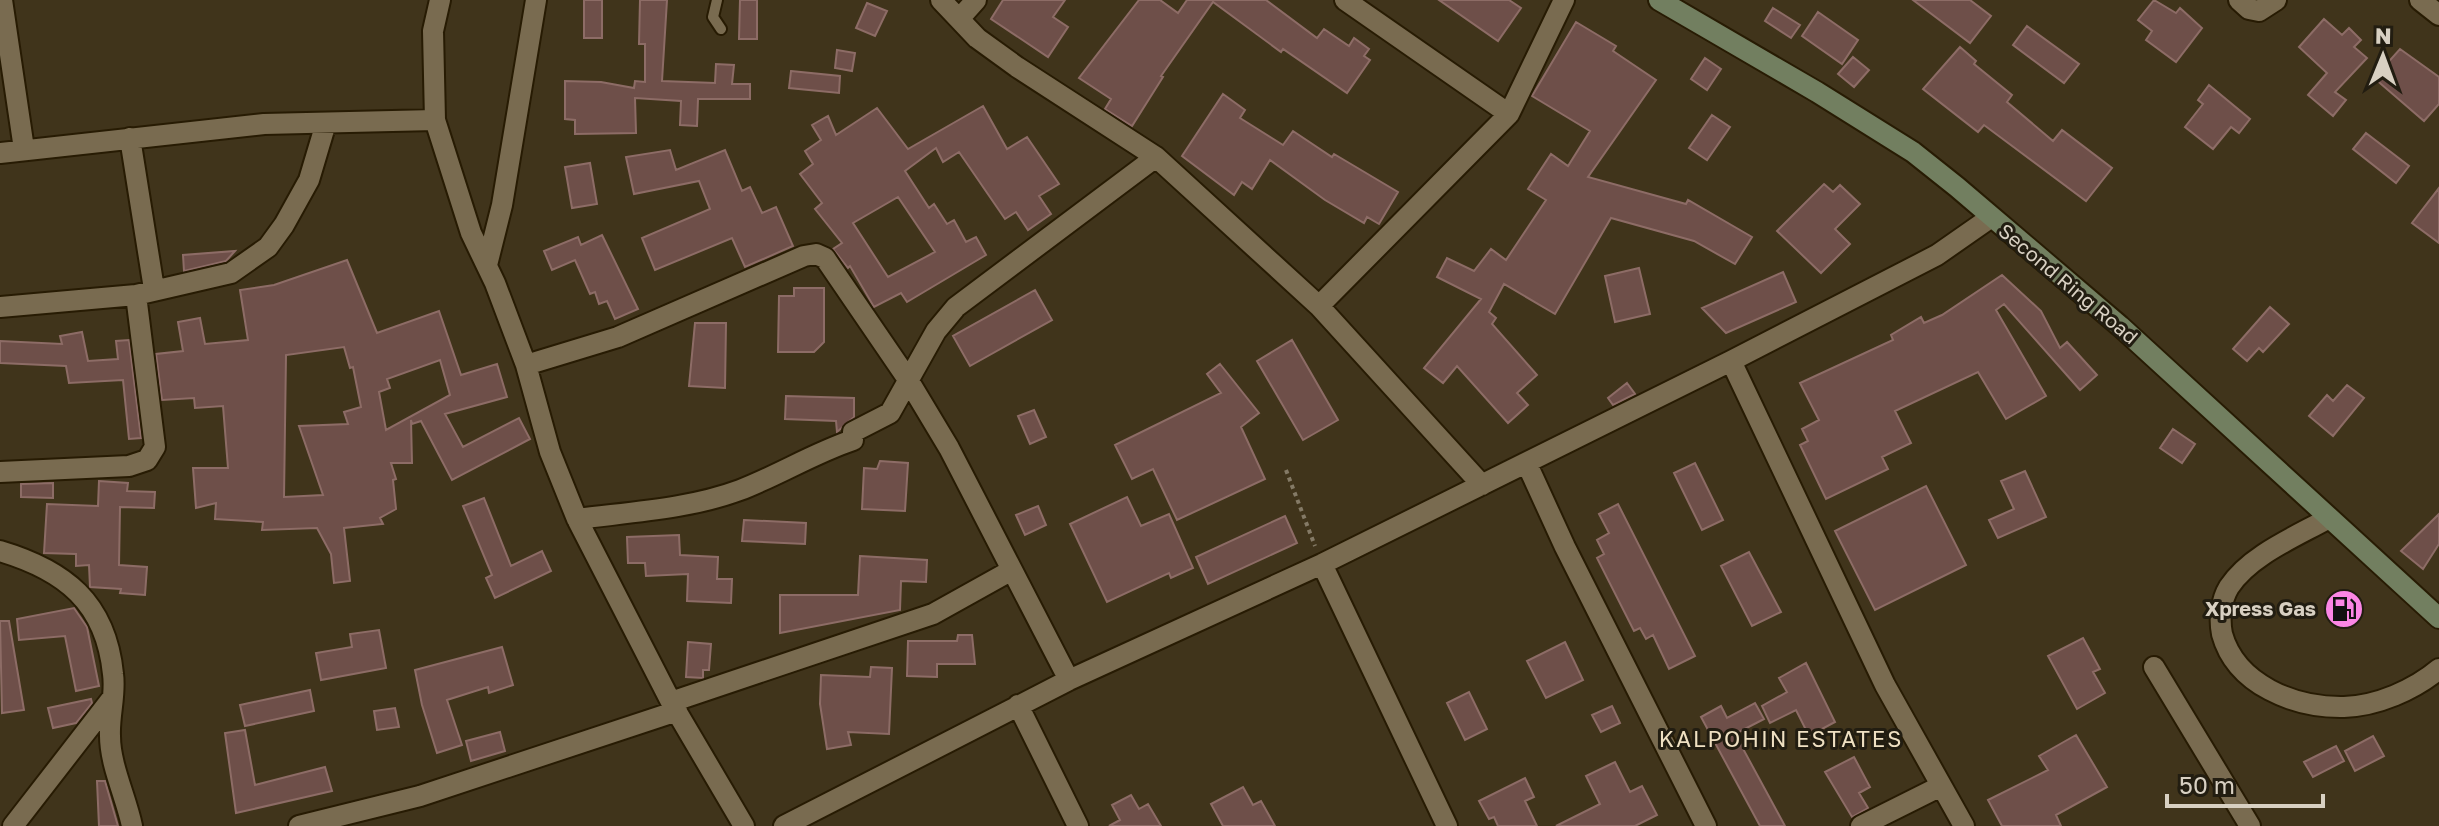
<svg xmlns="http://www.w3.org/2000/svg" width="2439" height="826" viewBox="0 0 2439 826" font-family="'Golos Text',sans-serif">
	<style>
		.building { fill: #6e4f49; stroke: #8d6c66; stroke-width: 2; fill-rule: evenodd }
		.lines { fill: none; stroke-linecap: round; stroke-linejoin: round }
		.lane-casing { stroke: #271b03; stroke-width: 14 }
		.street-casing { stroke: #271b03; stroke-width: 24 }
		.secondary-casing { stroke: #271b03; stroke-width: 24 }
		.path { stroke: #847a66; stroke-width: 4; stroke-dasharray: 4 4; stroke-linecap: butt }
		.lane { stroke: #796b50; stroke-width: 10 }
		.street { stroke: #796b50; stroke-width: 20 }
		.secondary { stroke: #727f60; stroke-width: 20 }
		.labels { text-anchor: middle; stroke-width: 6; stroke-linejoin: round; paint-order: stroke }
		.street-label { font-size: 20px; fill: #d8d0c2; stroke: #221d11 }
		.poi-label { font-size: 20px; font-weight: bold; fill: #d8d0c2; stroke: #221d11; text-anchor: end }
		.neighbourhood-label { font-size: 22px; letter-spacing: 2px; fill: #efe0c2; stroke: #221d11 }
	</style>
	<rect width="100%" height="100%" fill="#40341b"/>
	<!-- building -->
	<path class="building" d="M584,0h18v38h-18z
		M640,0h27l-5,81 53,2 1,-19 18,1 -2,19h18v15h-52l-1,27 -17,-1 1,-24 -46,-3 1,35 -61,1v-14l-10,-1v-38l36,1 33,6 1,-7 10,1v-38h-6z
		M740,0h17v39h-18z
		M1003,0h62l-12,17 15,10 -20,30 -57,-38z
		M1139,0h21l18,13 9,-13h79l51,38 7,-9 25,17 5,-8 15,11 -5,7 6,4 -23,33 -64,-44 -2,3 -68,-50 -52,74 2,1 -31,49 -27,-17 6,-10 -32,-21z
		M1439,0h70l12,8 -23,33z
		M1913,0h57l21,16 -21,27z
		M2154,0l22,13 4,-5 22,20 -26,34 -30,-22 6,-9 -14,-11z
		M867,3l20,8 -12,25 -19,-8z
		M1773,8l27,17 -9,13 -26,-17z
		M1818,12l40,28 -16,24 -40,-28z
		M2324,19l18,16 7,-7 12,12 -7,7 13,11 -32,34 11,8 -13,16 -25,-21 19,-22 -28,-26z
		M1576,22l40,24 -3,5 43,29 -68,97 98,27 2,-4 64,37 -17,27 -41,-23 -83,-23 -56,96 -51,-30 -15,28 7,6 -4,6 45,51 -20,18 11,12 -20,18 -51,-57 -14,17 -19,-15 57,-69 -44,-22 10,-19 27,13 17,-22 15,11 40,-60 -18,-11 23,-35 17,12 22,-35 -58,-35z
		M2027,26l52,38 -15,19 -51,-38z
		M1960,47l16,14 -2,3 38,31 -5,7 46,39 9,-11 50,38 -26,33 -102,-76 -6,7 -55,-43z
		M2400,49l39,28v27l-15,17 -50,-43z
		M837,50l18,3 -3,18 -17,-3z
		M1853,57l16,13 -15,17 -16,-13z
		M1705,58l16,11 -14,21 -16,-11z
		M791,71l49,5 -1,17 -50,-5z
		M2209,85l41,34 -11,14 -8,-6 -18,22 -28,-22 18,-23 -5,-4z
		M1223,94l22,16 -5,8 43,27 10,-14 39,26 2,-3 64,38 -19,32 -12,-7 -3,6 -39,-23 -55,-40 -18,29 -10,-7 -8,13 -52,-39z
		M983,106l24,43 20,-12 32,47 -20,12 12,18 -23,16 -12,-18 -11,7 -46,-67 -16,10 -7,-14 -31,23 24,37 5,-4 13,20 7,-4 12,22 10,-5 10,18 -79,47 -6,-9 -27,14 -24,-41 -2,2 -15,-19 9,-6 -27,-34 7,-6 -22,-29 13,-10 -8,-13 16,-11 -9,-15 16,-9 8,19 41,-27 31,41zM898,197l37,55 -47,25 -35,-54z
		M1712,115l18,12 -23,33 -18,-12z
		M2366,133l43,33 -13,17 -43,-34z
		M670,150l6,20 49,-20 17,41 8,-4 12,26 14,-6 17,39 -48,21 -13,-29 -77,32 -13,-32 68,-29 -11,-28 -65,13 -8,-37z
		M590,163l7,41 -25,4 -7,-41z
		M1824,184l9,8 7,-7 20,19 -25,25 15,15 -29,29 -44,-42z
		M2439,188v55l-27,-20z
		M602,235l36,74 -23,10 -8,-18 -8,3 -4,-12 -5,2 -15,-34 -23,10 -8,-19 34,-14 3,8z
		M235,251l-9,10 -42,10 -1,-16z
		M347,260l30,73 62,-22 22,64 36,-11 10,33 -62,17 18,33 56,-29 11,21 -78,41 -31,-59 -9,3 -1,-4 1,43h-21l5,16 -3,1 3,29 -16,9 3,6 -39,4 6,53 -16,2 -3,-29 -14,-26 -55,2 1,-8 -48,-3 1,-16 -20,5 -3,-40h35l-5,-62 -28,2 -1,-10 -32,2 -6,-46 27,-3 -5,-29 22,-4 5,26 43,-4 -8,-50 34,-5zM344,347l6,21 3,-1 8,40 -17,5 4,12 -49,2 24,69 -39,2 2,-142zM440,360l10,35 -64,35 -7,-38 11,-4 -3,-9z
		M1639,268l11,46 -35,8 -10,-46z
		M1783,272l13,30 -70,31 -24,-25z
		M2002,275l39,36 19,37 7,-6 30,33 -17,15 -76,-86 -8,6 50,86 -40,23 -28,-47 -83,39 16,32 -29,14 6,12 -62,30 -26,-54 8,-4 -6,-12 17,-9 -19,-37 93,-43 -2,-5 30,-18 3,6 18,-8z
		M794,288h30v54l-10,10h-36l1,-56h15z
		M1035,290l17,30 -82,46 -17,-30z
		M2270,307l19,17 -26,28 -4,-4 -12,13 -14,-12z
		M695,323h31l-1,65 -36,-2z
		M82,332l6,29 30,-2 -2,-18 13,-1 12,98 -12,1 -6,-59 -54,3 -3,-17 -66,-3v-22l62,3 -2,-8z
		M1292,340l46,80 -35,20 -46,-79z
		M1220,364l39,49 -18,14 24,52 -88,41 -24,-51 -21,10 -17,-34 106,-52 -14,-19z
		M1627,383l8,11 -22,11 -5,-7z
		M2347,385l17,13 -31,38 -24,-20 18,-21 6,6z
		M786,396l68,2v19l-17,15 -1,-11 -51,-2z
		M1034,410l12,27 -16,7 -12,-28z
		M2173,429l22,15 -13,19 -22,-15z
		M880,461l28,2 -3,48 -43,-2 2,-41 13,1z
		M1695,463l28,57 -21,10 -28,-57z
		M2025,471l21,46 -48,21 -9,-18 25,-11 -13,-28z
		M99,481l29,2 -1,8 28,1 -1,16 -34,-1 -1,58 28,2 -2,28 -25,-2 1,-4 -31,-2 -1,-22 -13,1v-12l-32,-1 3,-49 51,2z
		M53,483v15l-32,-1v-13z
		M1926,486l40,79 -91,45 -40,-79z
		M1127,497l14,29 28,-12 24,54 -22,10 -2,-5 -62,29 -37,-78z
		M484,498l27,68 31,-15 9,20 -56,27 -9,-20 6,-3 -29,-69z
		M1618,504l77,152 -26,13 -16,-34 -7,4 -6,-11 -6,3 -37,-73 7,-4 -7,-14 12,-7 -10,-19z
		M1038,506l8,19 -21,10 -9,-20z
		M2439,514v30l-16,25 -22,-18z
		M1285,516l12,27 -89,41 -12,-27z
		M744,520l62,3 -1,21 -63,-3z
		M679,535l1,20 38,2 -1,22h15l-1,24 -44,-2 1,-27 -42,2 -1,-13h-17l-1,-26z
		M1749,552l32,60 -29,14 -31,-60z
		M860,556l67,4 -1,22 -25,-1 -1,29 -120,23v-38h78z
		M74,608l13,19 12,59 -23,5 -11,-55 -46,4 -2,-21z
		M0,621h9l15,89 -22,3z
		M379,630l7,38 -65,12 -5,-27 36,-6 -2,-13z
		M958,635h14l3,29h-38v13l-30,-1 1,-35h49z
		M2083,638l17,31 -7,3 12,21 -28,16 -29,-53z
		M688,642l23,2 -2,26h-6v8l-17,-1z
		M1565,642l18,38 -37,18 -19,-37z
		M502,647l11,38 -24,8 -1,-6 -41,13 15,45 -25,8 -15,-48 -7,-35z
		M1806,663l29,59 -26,14 -13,-26 -26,13 -8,-17 25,-14 -8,-14z
		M871,667l21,1 -3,66 -41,-2 3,13 -24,4 -7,-45 1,-29 49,2z
		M310,690l4,21 -69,15 -5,-21z
		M1469,692l18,37 -22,11 -18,-37z
		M91,699l1,4 -16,20 -23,5 -5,-20z
		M1755,703l9,16 -29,15 50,92h-25l-59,-109 20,-11 6,12z
		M1612,706l8,17 -19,9 -9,-17z
		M395,708l4,19 -22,3 -3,-19z
		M245,730l10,55 70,-18 7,24 -96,22 -11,-80z
		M500,732l5,19 -34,10 -5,-20z
		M2076,735l31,52 -51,28 5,11h-59l-14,-26 60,-30 -9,-14z
		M2373,736l11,20 -29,15 -10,-20z
		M2336,746l8,15 -31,16 -9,-15z
		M1854,757l16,30 -11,6 9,15 -16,9 -27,-45z
		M1615,762l15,30 12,-6 15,29 -22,11h-79l44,-22 -14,-28z
		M1525,778l9,19 -9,4 12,25h-39l-4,-9 -5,2 -10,-18z
		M97,781h8l13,45h-19z
		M1243,787l10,18 8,-4 14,25h-52l-12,-22z
		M1131,795l8,14 9,-5 13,22h-52l11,-6 -8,-15z"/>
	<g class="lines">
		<defs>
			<path id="lane" d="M717,0l-4,17 8,12"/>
			<path id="street" d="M2,0l22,149
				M440,0l-7,31 2,89 36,113 24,50 31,82 24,87 27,67 94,183 73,124
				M941,0l36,38 40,29 139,90 163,149 163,179
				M1345,0l164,114
				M2239,0l10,9 10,2 17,-11
				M2420,0l19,15
				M959,19l17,-19
				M130,138l24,151
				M0,153l264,-29 171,-4
				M487,265l15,-60 34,-205
				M1319,306l190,-192 55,-114
				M0,307l136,-12 95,-22 37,-26 16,-22 25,-45 17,-57
				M1731,361l154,324 79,141
				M526,365l92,-28 186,-81 12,-2 9,4 82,120 42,70 120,232
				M1527,464l38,83 141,279
				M0,472l129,-6 18,-6 8,-13 -19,-152
				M2329,518c-32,18 -79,37 -100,69 -8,13 -10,32 -7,47 14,51 73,74 122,73 33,-1 70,-17 95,-38
				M577,519c54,-7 112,-10 163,-29 39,-15 74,-37 113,-50v-8l37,-19 46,-82 20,-24 200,-150
				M0,551c64,19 106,51 113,123 3,20 -4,41 -3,62 0,29 16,61 22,90
				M1322,564l125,262
				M2154,667l96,159
				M671,702l262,-88 79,-44
				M1018,705l60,121
				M13,826l100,-129
				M299,826l121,-30 257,-85
				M784,826l285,-146 253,-116 409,-203 206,-106 53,-37
				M1861,826l80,-40"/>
			<path id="secondary" d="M1659,0l158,92 96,60 44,35 163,139 319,292"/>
		</defs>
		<!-- lane casing -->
		<use href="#lane" class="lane-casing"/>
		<!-- street casing -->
		<use href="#street" class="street-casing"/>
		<!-- secondary casing -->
		<use href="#secondary" class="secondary-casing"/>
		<!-- path -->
		<path class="path" d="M1286,470l29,76"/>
		<!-- lane -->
		<use href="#lane" class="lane"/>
		<!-- street -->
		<use href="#street" class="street"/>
		<!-- secondary -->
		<use href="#secondary" class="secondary"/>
	</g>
	<!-- icons -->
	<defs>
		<symbol id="fuel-disc" viewBox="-11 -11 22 22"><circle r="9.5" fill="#fb86e5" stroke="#221d11"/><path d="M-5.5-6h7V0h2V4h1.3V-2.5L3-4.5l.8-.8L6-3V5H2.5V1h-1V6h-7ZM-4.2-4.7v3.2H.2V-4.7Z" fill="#111"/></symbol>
	</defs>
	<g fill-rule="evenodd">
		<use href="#fuel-disc" x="2322" y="587" width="44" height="44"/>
	</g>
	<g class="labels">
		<!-- street labels -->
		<g class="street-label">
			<text transform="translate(2068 284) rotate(40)" y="7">Second Ring Road</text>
		</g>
		<!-- poi labels -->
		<g class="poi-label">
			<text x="2316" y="616">Xpress Gas</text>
		</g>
		<!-- neighbourhood labels -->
		<g class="neighbourhood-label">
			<text x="1781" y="747">KALPOHIN ESTATES</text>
		</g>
	</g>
	<!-- north arrow -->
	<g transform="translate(2383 56) rotate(1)" stroke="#221d11" stroke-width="6" paint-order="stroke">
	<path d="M0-6L14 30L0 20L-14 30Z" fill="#d8d0c2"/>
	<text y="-12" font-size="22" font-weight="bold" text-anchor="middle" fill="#d8d0c2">N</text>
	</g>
	<!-- scale -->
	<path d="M2167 794v12h156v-12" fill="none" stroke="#d8d0c2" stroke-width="4"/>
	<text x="2179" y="794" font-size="24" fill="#d8d0c2" stroke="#221d11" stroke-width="6" paint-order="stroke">50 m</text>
</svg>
